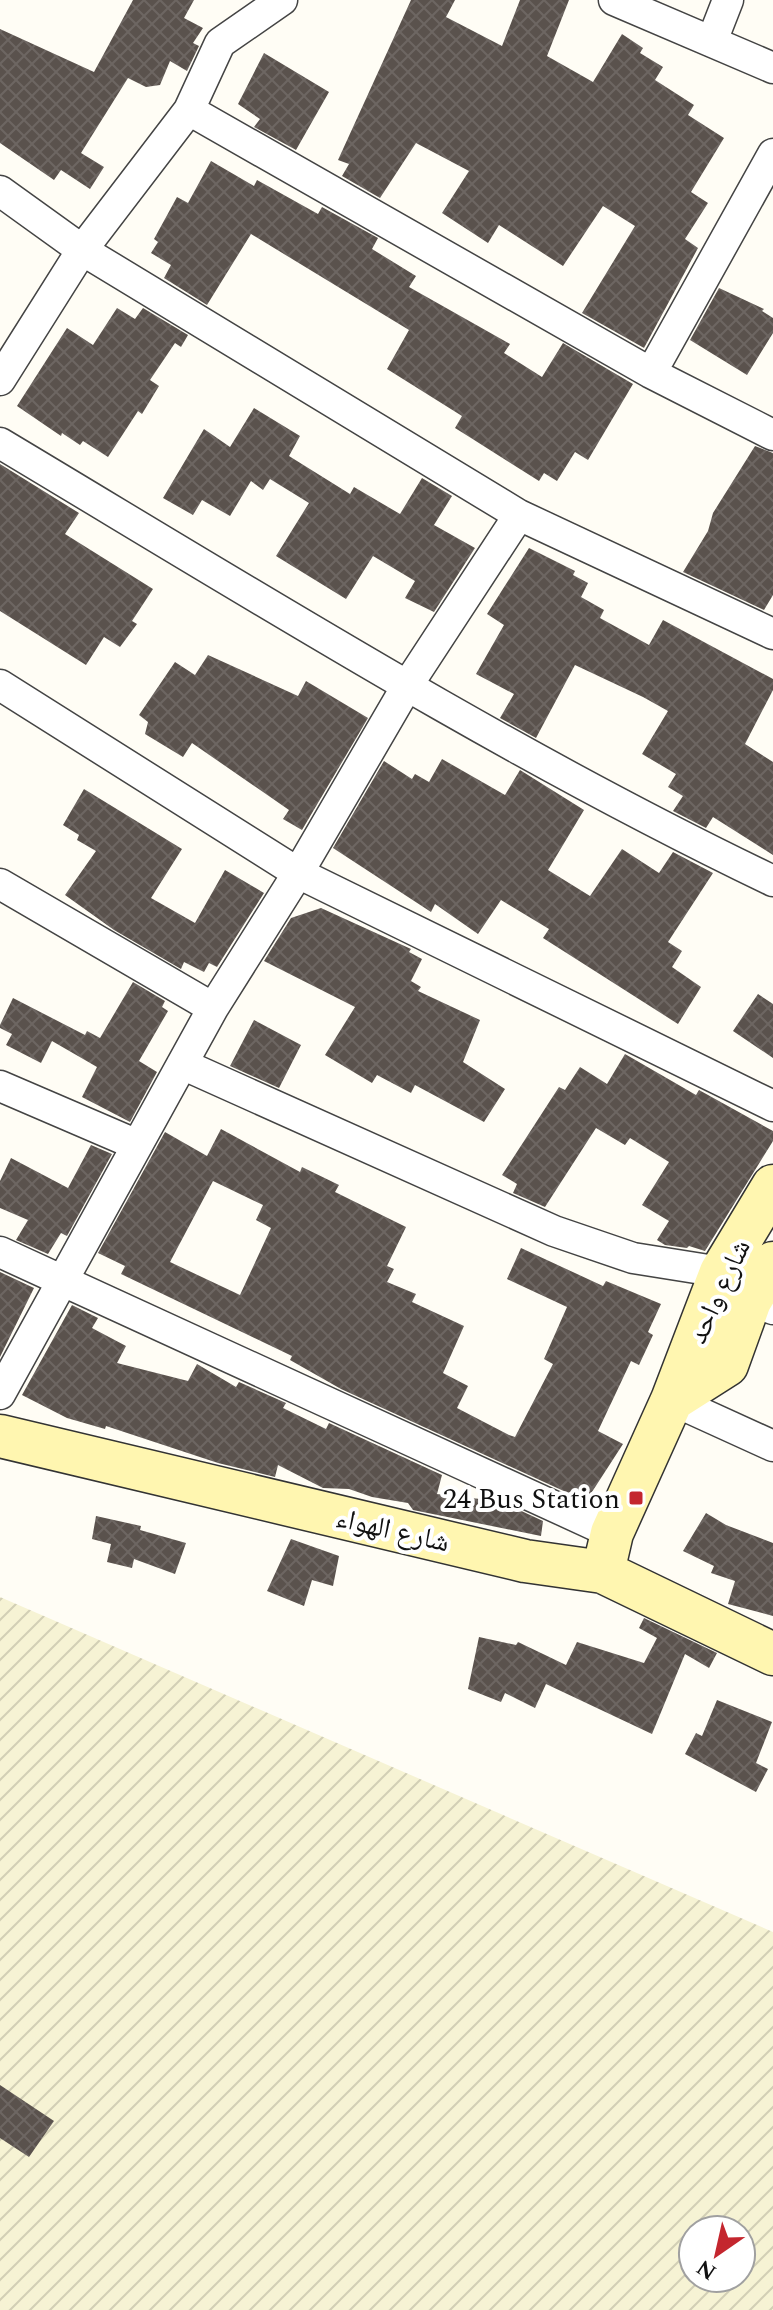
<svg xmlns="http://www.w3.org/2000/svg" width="773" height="2310" viewBox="0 0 773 2310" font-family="Spectral,'Noto Naskh Arabic',serif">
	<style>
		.farmland { fill: url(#farmland-furrows); fill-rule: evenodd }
		.building { fill: url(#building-cross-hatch); fill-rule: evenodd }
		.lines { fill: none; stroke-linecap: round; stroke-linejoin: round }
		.street-casing { stroke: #444; stroke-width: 33 }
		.secondary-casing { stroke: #333; stroke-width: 45 }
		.street { stroke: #fff; stroke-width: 30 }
		.secondary { stroke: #fff6b0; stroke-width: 42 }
		.poi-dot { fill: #c4262e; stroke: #fff; stroke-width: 3 }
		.labels { text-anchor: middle; stroke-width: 8; stroke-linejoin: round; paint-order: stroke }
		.street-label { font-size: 28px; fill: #111; stroke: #fff }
		.poi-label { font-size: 28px; fill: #111; stroke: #fff; text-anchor: end }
	</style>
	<defs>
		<pattern id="farmland-furrows" width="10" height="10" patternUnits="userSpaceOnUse" patternTransform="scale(2)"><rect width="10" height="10" fill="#f6f3d4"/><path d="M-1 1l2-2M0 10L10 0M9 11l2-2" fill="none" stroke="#d2cfb5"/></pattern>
		<pattern id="building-cross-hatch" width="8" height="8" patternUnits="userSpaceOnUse" patternTransform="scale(2)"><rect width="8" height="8" fill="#5a524d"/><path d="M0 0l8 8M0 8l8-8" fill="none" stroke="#6d6662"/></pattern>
	</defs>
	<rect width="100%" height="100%" fill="#fffdf5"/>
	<!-- farmland -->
	<path class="farmland" d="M0,1597l773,335v378h-773zM693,2230h48v48h-48z"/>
	<!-- building -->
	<path class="building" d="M133,0h61l-10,18 19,10 -10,15 6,3 -12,25 -17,-10 -10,24 -14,2 -18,-9 -47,75 23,14 -14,22 -29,-19 -7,10 -54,-37v-114l94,43z
		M411,0h44l-9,17 56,29 18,-46h49l-22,56 46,26 29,-48 21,14 -3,5 23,14 -8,13 39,25 -6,10 36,23 -33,54 17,11 -23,36 13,9 -54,100 -62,-35 53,-87 -32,-20 -40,60 -64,-41 -11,18 -46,-30 27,-42 -53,-28 -36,55 -38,-22 7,-12 -11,-4z
		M264,53l65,39 -33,58 -42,-23 6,-8 -22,-15z
		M211,161l43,25 3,-6 61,34 4,-7 56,31 -6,11 44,27 -7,11 101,57 -6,9 38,24 21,-34 70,41 -45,76 -13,-8 -18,29 -13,-8 -5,8 -68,-43 -16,-10 7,-12 -75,-47 22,-39 -158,-96 -44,71 -43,-27 7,-13 -20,-12 7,-11 -4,-3 23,-42 11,6z
		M719,288l45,21 -2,2 11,7v15l-26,42 -57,-35z
		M117,308l18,11 8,-11 45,27 -7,12 -6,-4 -25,37 9,6 -17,28 -4,-3 -30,46 -25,-16 -3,4 -18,-12 -1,3 -44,-30 50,-78 26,17z
		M254,408l46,28 -11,20 61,38 4,-7 46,27 22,-36 30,18 -18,29 41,23 -41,64 -29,-14 10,-17 -42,-25 -27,43 -70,-43 33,-53 -39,-24 -7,11 -12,-9 -21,35 -28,-16 -9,15 -30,-17 41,-69 26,18z
		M755,446l18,7v142l-9,15 -81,-38 25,-41 5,-18z
		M0,464l79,49 -14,21 88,55 -21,32 5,3 -17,23 -16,-10 -18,28 -86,-54z
		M529,548l46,23 -2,4 15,8 -7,14 23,13 -4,8 49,27 14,-25 110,59v11l-28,54 28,18v93l-60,-38 -7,11 -33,-17 10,-15 -15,-9 8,-13 -34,-20 26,-43 -25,-14 -68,-32 -39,73 -36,-20 14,-24 -38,-20 28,-49 -17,-11z
		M208,655l90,41 8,-15 62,37 -66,112 -19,-11 6,-9 -97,-67 -9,14 -38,-23 3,-12 -9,-7 36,-53 20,13z
		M442,759l63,36 15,-25 64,40 -36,60 42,26 32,-47 37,24 14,-21 40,21 -45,69 14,9 -10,16 29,20 -23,37 -135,-86 6,-9 -48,-29 -23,34 -43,-30 -4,8 -98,-64 51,-87 28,18 3,-5 14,8z
		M84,789l98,60 -31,49 44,25 30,-53 39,23 -47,74 -8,-4 -5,9 -20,-10 -3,7 -67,-39 -49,-35 31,-44 -19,-11 2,-5 -16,-10z
		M321,908l90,41 -2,3 13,7 -11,22 10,6 -3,4 62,29 -17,42 42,27 -21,33 -69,-37 -4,8 -34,-18 -5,8 -47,-28 30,-48 -91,-46 27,-43z
		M133,982l32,19 -3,6 6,4 -29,50 18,11 -27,50 -48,-25 15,-30 -45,-26 -11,22 -35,-18 6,-11 -12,-6v-3l13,-27 72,37 2,-4 13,7z
		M758,994l15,10v54l-40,-27z
		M254,1020l47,25 -22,43 -49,-22z
		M625,1054l71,41 3,-5 74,41v10l-68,110 -16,-5 -2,2 -22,-3 -8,-5 12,-19 -27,-16 27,-43 -39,-24 -5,7 -29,-17 -51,79 -32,-14 4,-9 -15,-9 57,-88 6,3 15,-23 27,17z
		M221,1129l79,43 2,-5 37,18 -4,7 71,35 -19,39 7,3 -7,13 29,12 -4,8 52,24 -21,47 25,13 -11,22 52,27 6,2 38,-73 -9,-5 23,-52 -60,-28 14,-31 82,38 3,-5 55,23 -13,28 5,3 -14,30 -8,-4 -33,70 25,13 -33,51 -7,-5 -4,8 -238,-109 -51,-29 2,-4 -171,-82 4,-8 -27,-13 67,-121 42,24zM213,1181l50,24 -7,15 15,8 -31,67 -70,-33z
		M91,1145l21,9 -45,82 -6,-3 -13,21 -32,-14 12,-20 -28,-12v-27l11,-23 57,30z
		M0,1272l34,16 -34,69z
		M72,1305l26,13 -6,10 34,18 -9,17 71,18 9,-17 39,23 3,-5 47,21 -3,5 43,21 3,-6 113,52 -5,19 43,5 3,-6 60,28 -2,15 -128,-26 -5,-7 -36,-6 -23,-8 -26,-1 -45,-23 -3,12 -57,-14 -112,-37 -1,3 -38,-11 -45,-23z
		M706,1513l20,12 47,18v73l-45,-12 7,-23 -24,-8 3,-7 -31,-15z
		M96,1516l45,10 -1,4 46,13 -11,31 -41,-15 -2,9 -25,-6 4,-18 -19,-5z
		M291,1539l48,17 -6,30 -21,-6 -8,26 -37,-15z
		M644,1618l73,35 -8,15 -24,-14 -33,80 -106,-50 -11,24 -30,-15 -4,9 -33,-13 11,-52 37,8 2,-3 48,23 11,-23 67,21 13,-25 -18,-10z
		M717,1700l55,22 -16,41 12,6 -12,23 -71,-38 11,-21 6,3z
		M0,2085l54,36 -25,36 -29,-19z"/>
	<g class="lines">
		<defs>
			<path id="street" d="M614,0l159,68
				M712,41l16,-41
				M189,110l462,263 122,62
				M0,191l82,59 437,265 254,119
				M651,373l122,-219
				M0,380l82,-130 107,-140 31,-67 62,-43
				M0,443c254,152 506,310 773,438
				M0,685l298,188 475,233
				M0,884l213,124
				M182,1064l372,167 79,27 88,14 29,29 23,8
				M0,1086l135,58
				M0,1252l612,281
				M0,1394l213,-386 85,-135 109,-187 112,-171
				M672,1400l101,46"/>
			<path id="secondary" d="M672,1400l55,-35 23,-64 23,-38
				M0,1436l525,125 78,11 170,82
				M603,1572l9,-39 60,-133 49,-128 52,-86"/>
		</defs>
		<!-- street casing -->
		<use href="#street" class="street-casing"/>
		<!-- secondary casing -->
		<use href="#secondary" class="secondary-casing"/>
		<!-- street -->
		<use href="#street" class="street"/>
		<!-- secondary -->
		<use href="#secondary" class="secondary"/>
	</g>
	<!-- markers -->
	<rect class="poi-dot" x="628" y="1490" width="16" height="16" rx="4"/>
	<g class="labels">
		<!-- street labels -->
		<g class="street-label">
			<text transform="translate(718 1291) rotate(-65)" y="10">شارع واحد</text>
			<text transform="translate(393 1529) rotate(13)" y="10">شارع الهواء</text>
		</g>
		<!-- poi labels -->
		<g class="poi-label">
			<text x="620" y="1508">24 Bus Station</text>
		</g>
	</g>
	<!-- north arrow -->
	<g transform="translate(717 2254) rotate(214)"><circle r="38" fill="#ffffff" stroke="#a0a0a0" stroke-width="2"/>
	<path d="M0-6L14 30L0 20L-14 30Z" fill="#c4262e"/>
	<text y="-12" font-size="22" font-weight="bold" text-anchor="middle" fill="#111111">N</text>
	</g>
</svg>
